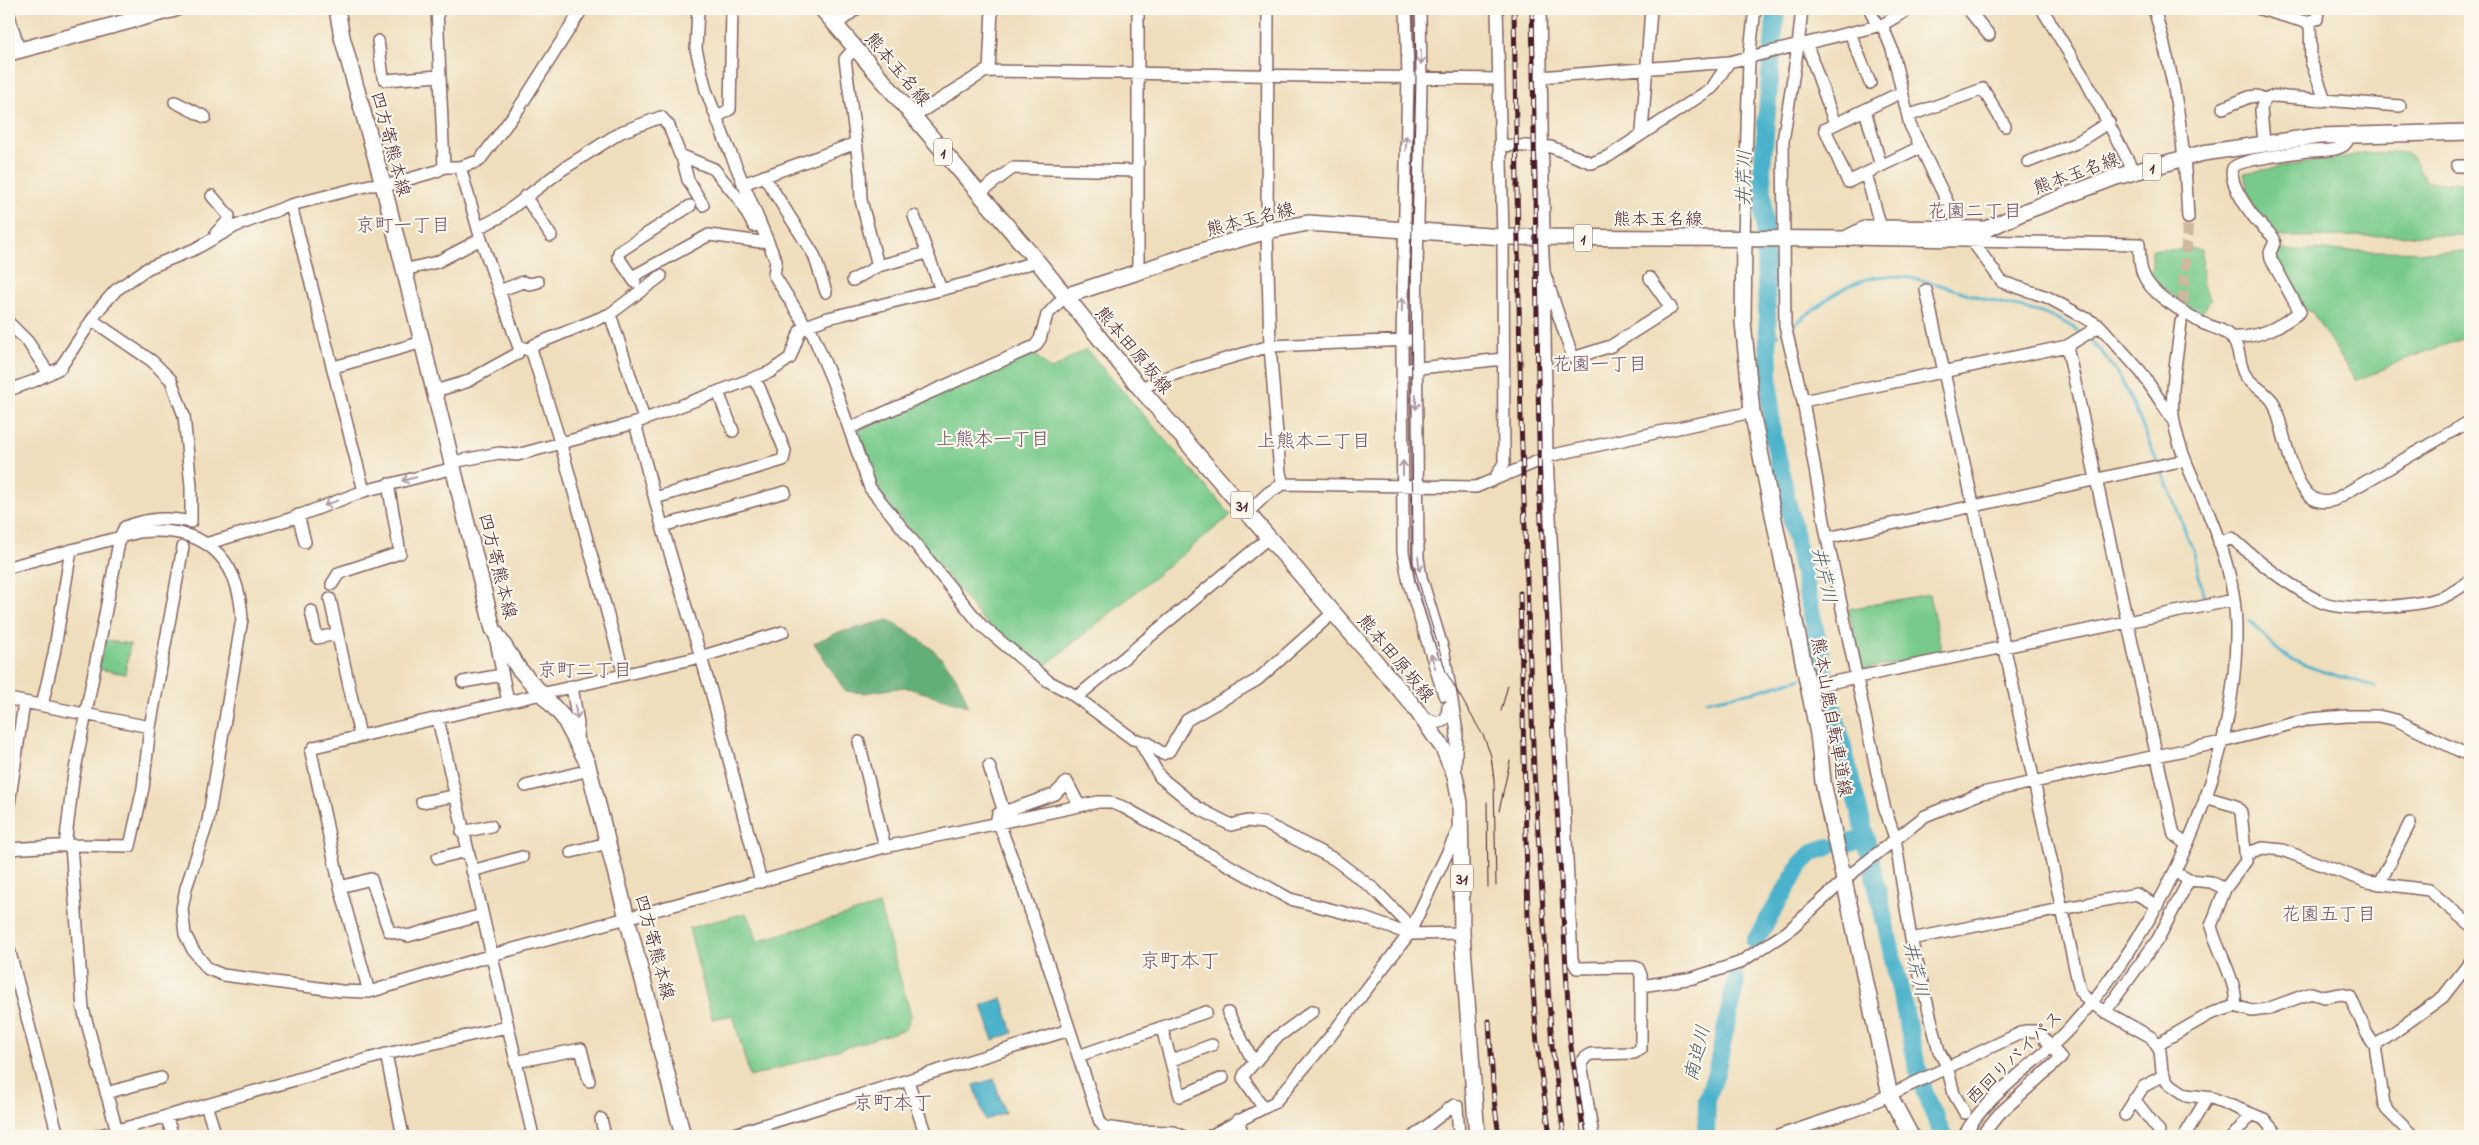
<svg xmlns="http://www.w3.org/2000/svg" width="2479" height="1145" viewBox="0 0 2479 1145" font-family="'Indie Flower','Klee One',sans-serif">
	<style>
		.green { fill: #78ca8c; stroke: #61745c }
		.forest { fill: #62ae78; stroke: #566652 }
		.water { fill: #4cb2cb; stroke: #4b687b }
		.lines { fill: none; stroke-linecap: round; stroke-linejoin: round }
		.stream { stroke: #4cb2cb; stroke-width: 3 }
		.river { stroke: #4cb2cb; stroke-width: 18 }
		.minor-tunnel { stroke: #ceb89f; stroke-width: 11; stroke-dasharray: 11 5.5; stroke-linecap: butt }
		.minor-casing { stroke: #84625e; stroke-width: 14 }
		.major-casing { stroke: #84625e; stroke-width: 18 }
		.minor { stroke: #fff; stroke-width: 11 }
		.major { stroke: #fff; stroke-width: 15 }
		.tram { stroke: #4a1f2b; stroke-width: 1 }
		.rail-casing { stroke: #4a1f2b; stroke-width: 5 }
		.rail { stroke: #fbf7ec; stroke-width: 3; stroke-dasharray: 9; stroke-linecap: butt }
		.oneway { stroke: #ae9aa0 }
		.labels { text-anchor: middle; stroke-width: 4.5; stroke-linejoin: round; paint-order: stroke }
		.shield { fill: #fbf7ec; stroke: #7f6065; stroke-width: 1 }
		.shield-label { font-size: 16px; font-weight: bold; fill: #4a1f2b }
		.street-label { font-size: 18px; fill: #4a1f2b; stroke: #fbf7ec }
		.water-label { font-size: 19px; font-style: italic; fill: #4b5a6b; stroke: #fbf7ec }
		.neighbourhood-label { font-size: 19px; fill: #705169; stroke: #fbf7ec }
		.quarter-label { font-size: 20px; fill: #705169; stroke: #fbf7ec }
	</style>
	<rect width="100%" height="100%" fill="#fbf7ec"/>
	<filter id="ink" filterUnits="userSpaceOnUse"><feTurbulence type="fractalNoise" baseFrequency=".02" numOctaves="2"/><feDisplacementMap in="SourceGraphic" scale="10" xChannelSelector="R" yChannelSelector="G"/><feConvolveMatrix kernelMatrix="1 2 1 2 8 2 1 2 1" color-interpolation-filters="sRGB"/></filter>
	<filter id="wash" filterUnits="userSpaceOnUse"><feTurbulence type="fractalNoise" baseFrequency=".0096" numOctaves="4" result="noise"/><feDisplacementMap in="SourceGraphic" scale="20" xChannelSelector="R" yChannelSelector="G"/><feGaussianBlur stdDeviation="1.12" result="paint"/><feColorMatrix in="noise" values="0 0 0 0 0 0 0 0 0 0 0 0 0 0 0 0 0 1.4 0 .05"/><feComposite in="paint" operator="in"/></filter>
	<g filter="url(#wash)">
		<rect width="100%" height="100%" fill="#efdebc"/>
		<!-- green -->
		<path class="green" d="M2369,153c36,0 43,-8 56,29l45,1v52l-191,2c-23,-24 -29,-31 -35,-64z
			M2202,249l1,38 8,13 -10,14 -50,-34 -4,-8 5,-2v-20z
			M2273,250l197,2v84l-62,22 -52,23 -44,-69 -5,-1 -33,-49z
			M1086,349l145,166 -190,154 -58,-49 -104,-128 -14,-32 -7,-26 -4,1 3,-4 176,-78 18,17z
			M1929,594l13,59 -80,17 -14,-61z
			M104,640l26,4 -5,30 -26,-5z
			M879,905l32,110 -5,14 -156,48 -17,-62 -21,4 -23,-91 57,-15 12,28z"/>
		<!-- forest -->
		<path class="forest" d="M888,620c39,22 67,41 80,86l-64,-19 -39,6 -20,-2 -31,-48 23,-10z"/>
		<!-- water -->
		<path class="water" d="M1002,998l11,35 -20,7 -11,-35z
			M994,1079l11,34 -20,7 -11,-35z"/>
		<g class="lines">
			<!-- stream -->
			<path class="stream" d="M1791,327c22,-16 44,-37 70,-46 38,-15 91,9 127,19 34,9 64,11 93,33
				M2086,337c38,30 52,82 71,124
				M1769,344l9,-9
				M2163,474l31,79 10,45
				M2250,621c14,12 21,26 36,35 27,16 60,20 89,31
				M1810,675l14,-6
				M1706,701l51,-10 45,-13"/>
			<!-- river -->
			<path class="river" d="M1776,9l-14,160 9,257 56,258 39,155 55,244 22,53
				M1842,844l24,-5
				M1755,941l46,-77 12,-12 15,-5
				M1706,1136l1,-37 9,-26 20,-93"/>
		</g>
	</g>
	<g filter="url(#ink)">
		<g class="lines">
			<!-- minor-tunnel -->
			<path class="minor-tunnel" d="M2182,319l6,-101"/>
			<defs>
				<path id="minor" d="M437,9l7,158
					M698,9l-2,40 10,41 19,50 51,121 -2,14 32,51 5,4 21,50 38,108 111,137 67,56 21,11 64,47 15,4 15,11 6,-3 18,-31 70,-40 77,-68
					M1138,9v263
					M1406,9l2,68 -6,264 1,211 6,31 35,112
					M1420,9l1,76 -5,228 2,245 3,19 23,76 13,79 -2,42
					M1540,9l4,229
					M1802,9l-4,37 -15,95 2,185 18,75 24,137 57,268 11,32 16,101 28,112 8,15 7,28 11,19
					M1870,9l7,17
					M1968,9l21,26
					M2042,9l43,70 49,93
					M2154,9c22,72 31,134 34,209
					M2260,9l45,13 12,-3 1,-10
					M9,15l10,35
					M2310,22l1,39 12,33 -1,7
					M836,25l20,-16
					M1882,25l10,24 18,76 47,97 1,7
					M1850,33l20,50
					M378,41l5,36 3,3 53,-4
					M1807,45l28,79
					M855,48l-10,11 15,114 1,27 17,66
					M989,71l3,-62
					M1540,77l189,-15 153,-37 27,-16
					M1902,92l-77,37 23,53 72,-35
					M175,102l30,15
					M2223,108l26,-11 8,-1 7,3 11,-3 125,10
					M1865,110l16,56
					M914,116l70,-44 5,-1 509,8
					M1908,116l75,-27 22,37
					M717,117l13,-8 2,-100
					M1642,132l9,-123
					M2264,143l-3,-33 3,-11
					M1500,145l51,2 41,16 17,-7 103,-68 17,-26
					M682,157l6,23 15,25
					M2028,162l48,-19 33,-21
					M2457,166h13
					M460,167l21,72 37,106 14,7 29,93 63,229
					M1866,174l15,54
					M764,176l50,79 12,37
					M743,184l113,-41
					M978,194l35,-26 124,3
					M212,196l17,20 -1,5 -12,12
					M525,196l26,40
					M291,205l73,286
					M914,216l27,74
					M478,228l22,-11 63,-48 58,-37 40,-15 8,9 11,29 34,14 24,29 16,28
					M1542,238l2,34 29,86 38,-12 60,-38 -21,-30
					M1744,239l5,-180 6,-50
					M1845,239l294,5c1,9 0,21 4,30 8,21 39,37 57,48 10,5 24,7 31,15 10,10 7,27 14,38 7,11 21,16 28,27 13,24 18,113 61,98l136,-79
					M1973,242l29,40 45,15 53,29 41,46 32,48
					M404,270l33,-8 44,-23
					M1544,272l3,185 25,503 5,8 57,-1 4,1 3,7v74l-7,4 -43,1 -4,2 -6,7 12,73
					M632,277l77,-42 52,7
					M853,280l25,-14 49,-13
					M635,282l-17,-25 1,-5 71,-46
					M1926,290l154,701 10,12 61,34 9,14 2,20 5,11 19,13 26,3 52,21 14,17
					M499,291l24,-9 7,2 8,-2
					M610,314l34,105
					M9,323l19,19 21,32
					M2231,337c27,2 48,-10 69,-25l-29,-53 -1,-6c1,-5 6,-9 4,-14 -2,-5 -9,-9 -13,-14 -9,-9 -34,-43 -28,-57 4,-8 63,-15 74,-17 10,-1 25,1 34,-4 5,-2 7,-6 8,-11
					M2067,346l107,489 12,9
					M529,349l5,-4 76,-31 51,-38
					M334,367l89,-25
					M1410,369l93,-10
					M1140,388l38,-15 92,-27 139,-6
					M9,390l25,-9 26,-13 40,-60 16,-18 32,-22 47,-19 41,-23 55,-21 79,-20 22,-1 45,-13 7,-4h16l19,-6 40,-53 63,-99
					M435,391l31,-9 51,-28 3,-6
					M718,392l15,39
					M1803,401l264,-55 33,-20
					M635,423l27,103 49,165 50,191
					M850,428l185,-82 5,-7 7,-24 18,-19
					M453,462l46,-9 18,2 118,-32 135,-51 20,-14 10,-27 6,-5 22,-8 144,-36 65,-21
					M1495,478l9,-15 -1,-226 -6,-228
					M1283,484l193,3 77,-32 199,-43
					M655,498l128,-38 2,-9 -26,-64 -6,-8
					M1248,512l20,-19 15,-9 -3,-11 -10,-127 -3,-115 1,-222
					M298,515l7,27
					M662,526l123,-34
					M1827,538l358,-78
					M209,543l81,-24 74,-28 90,-23
					M2219,543l13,-5c26,24 56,47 87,63 23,12 97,5 121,-3 11,-3 21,-12 30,-17
					M9,567l130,-35c63,-7 100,23 103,87l-34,202 -22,67 -4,21 3,25 8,16 15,19 15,6 118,16 28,1 123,-37 393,-108 213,-45h11l14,5 167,92 71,18 48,17 53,-1
					M332,584l7,-11 61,-20 -12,-69
					M330,599l30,137
					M311,611l6,27 20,-4
					M495,636l13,66
					M463,682l39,-7
					M572,686l6,38 -1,15
					M1809,687l425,-87
					M1077,697l191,-159
					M9,699l141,28
					M42,705l12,-51 17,-104
					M1422,716c8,5 19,11 25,0l1,-9
					M438,719l95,417
					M859,742l26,105
					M1140,742l20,35 38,31 33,17 16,-4 17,2 70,36 41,31 32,33 2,11
					M989,766l15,46
					M526,786l63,-16
					M2205,797l31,9 5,6 5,49 -21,28 -14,37c5,22 28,59 24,80
					M422,802l32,-6
					M9,804l15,-101
					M1079,805l-12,-23 -12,12 -57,20 -1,4 25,67 78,237 4,5 27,4 43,1 8,4
					M462,832l29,-6
					M71,845l12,164 34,122
					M65,846l8,-66 47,-243 5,-10c23,-9 42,-10 66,-5v-36l-7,-70 -13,-36 -19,-19 -60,-41
					M9,849l62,-4 59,1 13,-58 7,-61 33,-180
					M571,852l37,-9
					M2247,853l16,-5 19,2 86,32 61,8 41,35
					M438,858l29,-7
					M472,871l50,-14
					M2182,876l7,4 22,2 14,7
					M2379,884l31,-61
					M340,887l31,-8 18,52 19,5 74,-21
					M1911,939l225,-45 22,12
					M9,949l49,187
					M1641,986l52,-8 46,-15 48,-31 64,-58 74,-58 57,-23 240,-51 88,-23 36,-3h32l18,4 74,36
					M369,992l-29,-105 -29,-135 3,-5 386,-90 83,-25
					M2105,1012l53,-73 31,-59
					M1228,1013l23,44 5,5
					M1162,1028l18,68 43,-18
					M2156,1045l54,-31 25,-8 17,5 15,-2 44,-16 13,4 17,-3 9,2 17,38 8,12
					M386,1054l17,82
					M1078,1056l128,-44
					M1172,1060l40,-15
					M515,1062l66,-13 8,32
					M908,1081l18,55
					M106,1093l55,-15
					M2134,1099l25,32 -1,5
					M206,1105l10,31
					M1263,1107l-20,-29 2,-5 31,-35 37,-27
					M2125,1115l18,-28 21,-12
					M166,1116l7,20
					M601,1119l4,17
					M1238,1120l5,16
					M2185,1135l22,-37
					M97,1136l289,-82 121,-27
					M728,1136l341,-106
					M1210,1136l65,-34 54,-64 80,-104 51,-108
					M1414,1136l40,-31 3,1 2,30
					M1778,1136l81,-27 166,-78h13l23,27 -62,56 -18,22
					M1964,1136c20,-40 74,-73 105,-107 93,-102 169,-262 167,-402 0,-40 -13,-78 -28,-115 -13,-30 -28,-58 -34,-90 -5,-26 4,-72 7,-100
					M2233,1136l19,-22
					M2413,1136l-24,-24 -5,-8 -9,-58 68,-49 27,-35"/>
				<path id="major" d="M337,9l5,28 41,147 110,445 26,40 44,48 24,45 96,374
					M822,9l215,252 103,127 272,316 31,44 12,28 5,27 2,130 15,203
					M9,53l166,-44
					M1744,239l-1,83 9,90 66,322 5,48 65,304 4,14 19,36
					M1065,296l158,-52 44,-13 41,-8 195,14 342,2 22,-11 120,1 39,-18 90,-34 87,-24 115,-17 152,-4"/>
			</defs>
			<!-- minor casing -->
			<use href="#minor" class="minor-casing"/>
			<!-- major casing -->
			<use href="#major" class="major-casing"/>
			<!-- minor -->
			<use href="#minor" class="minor"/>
			<!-- major -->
			<use href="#major" class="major"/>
			<!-- tram -->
			<path class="tram" d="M1415,9l1,69 -5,184 2,301 33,109 38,65 7,19 3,24 2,106
				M1501,711l7,-26
				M1487,802l1,85
				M1499,811l11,-50"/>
			<defs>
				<path id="rail" d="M1514,9l7,412 13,351 18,274 12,90
					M1532,9l8,493 30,538 14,96
					M1520,593l8,323 9,129 13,91
					M1489,1021l5,79 5,36"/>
			</defs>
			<!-- rail casing -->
			<use href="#rail" class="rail-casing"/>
			<!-- rail -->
			<use href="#rail" class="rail"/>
		</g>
		<!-- one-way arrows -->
		<defs><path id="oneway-shaft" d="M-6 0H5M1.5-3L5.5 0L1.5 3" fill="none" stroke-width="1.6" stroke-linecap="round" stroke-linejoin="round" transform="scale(1.25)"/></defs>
		<g class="oneway">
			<use href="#oneway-shaft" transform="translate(1421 57) rotate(89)"/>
			<use href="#oneway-shaft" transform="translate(1406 143) rotate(-88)"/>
			<use href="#oneway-shaft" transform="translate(1402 305) rotate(-89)"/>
			<use href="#oneway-shaft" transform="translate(1416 402) rotate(89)"/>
			<use href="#oneway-shaft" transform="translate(1403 468) rotate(-90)"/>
			<use href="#oneway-shaft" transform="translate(409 479) rotate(166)"/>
			<use href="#oneway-shaft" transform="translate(331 503) rotate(160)"/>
			<use href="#oneway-shaft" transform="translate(1419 564) rotate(83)"/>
			<use href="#oneway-shaft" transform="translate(1433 661) rotate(-108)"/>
			<use href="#oneway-shaft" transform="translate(576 712) rotate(80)"/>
		</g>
	</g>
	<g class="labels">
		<!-- shield labels -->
		<g class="shield">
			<rect x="934" y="138.5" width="18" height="27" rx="4"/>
			<rect x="2143" y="153.5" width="18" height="27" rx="4"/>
			<rect x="1574" y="224.5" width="18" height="27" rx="4"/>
			<rect x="1231" y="491.5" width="22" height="27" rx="4"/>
			<rect x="1451" y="864.5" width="22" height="27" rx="4"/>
		</g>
		<g class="shield-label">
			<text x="943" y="158">1</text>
			<text x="2152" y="173">1</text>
			<text x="1583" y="244">1</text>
			<text x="1242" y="511">31</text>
			<text x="1462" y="884">31</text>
		</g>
		<!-- street labels -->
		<g class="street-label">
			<text transform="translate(898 69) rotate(50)" y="6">熊本玉名線</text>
			<text transform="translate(391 144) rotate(75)" y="6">四方寄熊本線</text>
			<text transform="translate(2076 173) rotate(-20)" y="6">熊本玉名線</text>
			<text transform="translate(1250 219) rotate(-14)" y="6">熊本玉名線</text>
			<text x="1658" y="225">熊本玉名線</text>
			<text transform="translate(1134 350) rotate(50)" y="6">熊本田原坂線</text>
			<text transform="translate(498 566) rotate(76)" y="6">四方寄熊本線</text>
			<text transform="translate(1396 658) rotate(50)" y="6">熊本田原坂線</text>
			<text transform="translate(1832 717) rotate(80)" y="6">熊本山鹿自転車道線</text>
			<text transform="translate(655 947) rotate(75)" y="6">四方寄熊本線</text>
			<text transform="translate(2014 1057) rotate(-44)" y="6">西回りバイパス</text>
		</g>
		<!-- water labels -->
		<g class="water-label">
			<text transform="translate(1743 178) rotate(-89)" y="7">井芹川</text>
			<text transform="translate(1825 575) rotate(78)" y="7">井芹川</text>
			<text transform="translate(1917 969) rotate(77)" y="7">井芹川</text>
			<text transform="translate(1696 1053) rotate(-76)" y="7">南迫川</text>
		</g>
		<!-- neighbourhood labels -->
		<g class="neighbourhood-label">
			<text x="1975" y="217">花園二丁目</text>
			<text x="403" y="231">京町一丁目</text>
			<text x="1600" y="370">花園一丁目</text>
			<text x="993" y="445">上熊本一丁目</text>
			<text x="1314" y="447">上熊本二丁目</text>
			<text x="585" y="676">京町二丁目</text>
			<text x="2329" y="920">花園五丁目</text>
		</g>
		<!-- quarter labels -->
		<g class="quarter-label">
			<text x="1180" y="967">京町本丁</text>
			<text x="893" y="1109">京町本丁</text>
		</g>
	</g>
	<!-- margin -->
	<rect width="2479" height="1145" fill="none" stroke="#fbf7ec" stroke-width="30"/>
</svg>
